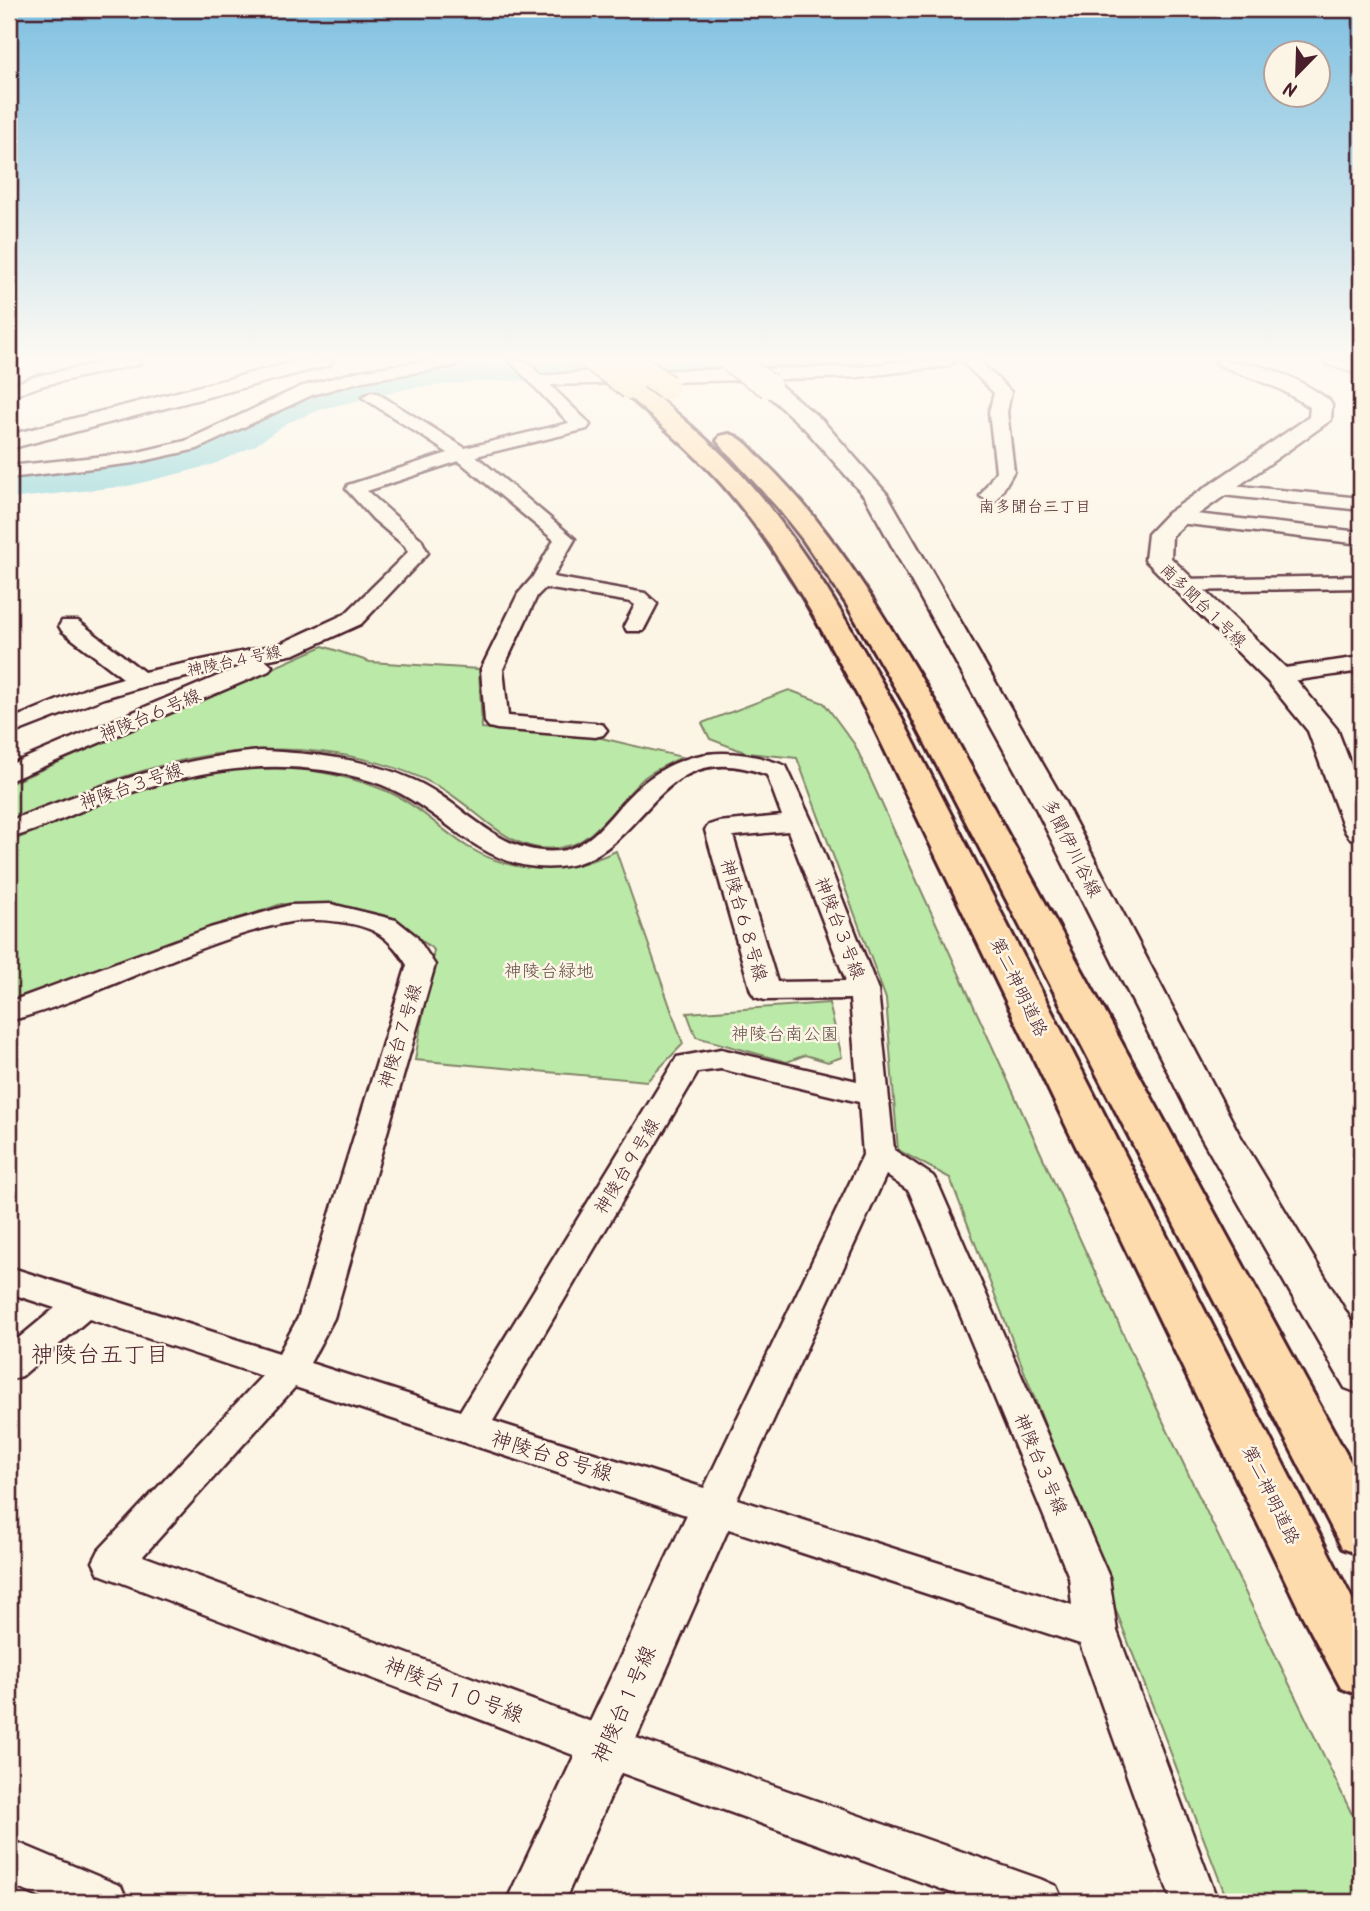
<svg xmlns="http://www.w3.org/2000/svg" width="1370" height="1911" viewBox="0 0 1370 1911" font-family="Kalam,'Klee One',sans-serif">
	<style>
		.green { fill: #bbe9a7; stroke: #828469; stroke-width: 2 }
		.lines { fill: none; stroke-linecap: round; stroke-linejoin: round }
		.river { fill: #80d1d7; fill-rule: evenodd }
		.minor-casing { stroke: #4a1f2b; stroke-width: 5 }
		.tertiary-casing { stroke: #4a1f2b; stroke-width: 5 }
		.motorway-casing { stroke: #4a1f2b; stroke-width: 6 }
		.minor { fill: #fcf5e5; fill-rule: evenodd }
		.tertiary { fill: #fcf5e5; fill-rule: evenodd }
		.motorway { fill: #fedbac; fill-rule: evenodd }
		.tertiary-bridge-casing { stroke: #4a1f2b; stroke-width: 27; stroke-linecap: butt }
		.motorway-bridge-casing { stroke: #4a1f2b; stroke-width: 29; stroke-linecap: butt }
		.tertiary-bridge { stroke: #fcf5e5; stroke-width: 24 }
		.motorway-bridge { stroke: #fedbac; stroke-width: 25 }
		.labels { text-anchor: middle; stroke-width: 5; stroke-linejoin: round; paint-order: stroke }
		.far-neighbourhood-label { font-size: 16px; fill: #4a1f2b; stroke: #fcf5e5 }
		.far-street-label { font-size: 16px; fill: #4a1f2b; stroke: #fcf5e5 }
		.street-label { font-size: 18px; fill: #4a1f2b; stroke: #fcf5e5 }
		.park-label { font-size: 18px; fill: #66524a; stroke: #fcf5e5 }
		.near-street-label { font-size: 21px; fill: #4a1f2b; stroke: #fcf5e5 }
		.near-neighbourhood-label { font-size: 23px; fill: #4a1f2b; stroke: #fcf5e5 }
	</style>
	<rect width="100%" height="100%" fill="#fcf5e5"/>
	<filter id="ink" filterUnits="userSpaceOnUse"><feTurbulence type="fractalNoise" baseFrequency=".0143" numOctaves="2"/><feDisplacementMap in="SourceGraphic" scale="14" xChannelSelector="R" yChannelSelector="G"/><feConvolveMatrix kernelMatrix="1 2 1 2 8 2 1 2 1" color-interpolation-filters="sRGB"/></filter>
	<g filter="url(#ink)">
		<!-- green -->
		<path class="green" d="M323,646l47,16 109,7 3,59 115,9 85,20c-11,6 -26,12 -37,20 -20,17 -49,61 -73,68 -60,18 -90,-36 -135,-59 -34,-19 -78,-30 -116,-34 -117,-13 -207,27 -312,68v-36z
			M789,690l35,13 31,42 306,672 200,416v69h-133l-278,-724 -52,-28 -12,-151 -89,-241 -50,-5 -37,-14 -8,-16z
			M286,767c33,4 67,10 98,23 33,13 55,39 84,57 48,29 98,27 148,4l67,193 -36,37 -232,-21 19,-110 -43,-33 -48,-11 -62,-2 -272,96v-158c71,-29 145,-65 223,-73 18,-2 36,-1 54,-2z
			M829,1003l13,54 -14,5 -23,-7 -18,7 -91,-25 -9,-24z"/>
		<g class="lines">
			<!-- river -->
			<path class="river" d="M467,361h414l-5,7 -66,9 -324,4 -76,7 -88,21 -35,14 -31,22 -42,19 -29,8 -57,14 -119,13v-24c58,-7 118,-9 174,-26 16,-5 35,-13 49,-22 11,-7 20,-16 32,-21 59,-27 138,-39 203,-45z"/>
			<defs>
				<path id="minor" d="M109,361h32l-2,3 -95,21 -35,12v-11l24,-9z
					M422,361h40l-8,5 -92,15 -50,14 -115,54 -63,14 -125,15v-12l125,-13 51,-12 115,-54 60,-16z
					M510,361h17l14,15 44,-4 273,-5 48,-6h50l-8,5 -90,11 -308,8 37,36 3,4 -3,4 -111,27 99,83 -22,38 92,16 12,11 -14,27h-16l-3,-5 11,-21 -4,-3 -86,-14 -8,8 -34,73 5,47 87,7 8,2 4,5 -4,5 -8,2 -98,-8 -8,-2 -4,-5 -4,-53 37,-75 14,-16 22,-38 -95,-79 -92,30 54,48 7,14 -67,71 -66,30 -30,6 7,6 -3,5 -260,110v-16l237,-101 -101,22 -41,12 -95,37v-15l79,-32 35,-10 -61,-47 -3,-5 3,-5h16l66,51 136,-28 65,-30 63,-62 -3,-6 -32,-27 -27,-30 2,-4 100,-32 -86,-56 9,-5 6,1 88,55 104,-25z
					M962,361h18l31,31 -4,20 7,59 -17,29 -7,2 -10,-6 16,-25 -7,-59 5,-19z
					M1325,361h25l11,4v10l-34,-11z
					M1220,484l141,14v12l-148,-16 -2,-4 2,-4z
					M1177,512l184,20v12l-191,-22 -3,-4 3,-4z
					M1361,576v12l-180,3 -7,-2 -3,-4 3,-4 7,-2z
					M1361,657v14l-83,12 -8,-2 -3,-5 3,-5 8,-2z
					M260,751c50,2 104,7 151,28 53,22 86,78 149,72 25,-3 44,-26 59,-44 47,-54 99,-67 167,-41l26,56 66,168 16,160 39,26 5,8 171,393 8,54 101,271h-46l-92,-258 -785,-257 -152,169 462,171 435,152 16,7 7,16h-86l-372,-135 -506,-193 -6,-12 6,-12 163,-174 -173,-57 -67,57 -13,4v-34l46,-38 -46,-15v-26l270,86 19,-35 109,-353c-8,-13 -16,-23 -28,-31 -19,-13 -67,-17 -89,-12 -97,19 -185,74 -281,99v-19l201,-74 80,-23 41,-1 65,16 20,16 19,29 -101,353 -24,45 150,48 217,-354 44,-8 136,32 -7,-82 -85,1 -10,-3 -4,-6 -46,-161 4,-5 9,-3 64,-6 -15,-41c-114,-44 -119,84 -208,92 -83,7 -116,-64 -188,-86 -92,-28 -180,-11 -268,21 -31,12 -62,28 -94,36v-17c82,-32 162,-62 251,-70zM788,831l58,150 -69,1 -44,-146zM721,1069l138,33 4,53 -159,333 -211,-67 205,-349zM886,1175l23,16 160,386 3,28 -335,-106z
					M9,1839l112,47 7,16h-77l-42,-18z"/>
				<path id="tertiary" d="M298,361h35l-3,4 -321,84v-14z
					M1216,361c43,0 78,14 113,39l3,5 -1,15 -145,103 -14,13 -1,22 117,112 49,59 24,62v50l-11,-3 -5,-7 -37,-100 -40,-49 -123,-122 3,-26 20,-21 141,-96 1,-10 -30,-18 -61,-24z
					M769,380l7,2 46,38 65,74 177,307 174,331 123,205v57l-16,-6 -147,-256 -166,-331 -167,-304 -59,-67 -44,-40 -4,-4 4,-4z
					M714,1487l17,6 7,14 -174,395h-58l191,-409z"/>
				<path id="motorway" d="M631,380l8,2c35,29 69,57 100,90 65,71 113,157 160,241l462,903v80l-20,-8 -39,-73 -435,-902c-43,-80 -86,-162 -146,-230 -30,-33 -64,-62 -98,-91l-4,-5 4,-5z
					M729,434c14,3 23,16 33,26 74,71 126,163 178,250l421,771v74l-19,-7 -434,-838 -63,-108 -42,-62 -26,-33 -60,-66 3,-5z"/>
			</defs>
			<!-- minor casing -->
			<use href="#minor" class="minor-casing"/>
			<!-- tertiary casing -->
			<use href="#tertiary" class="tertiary-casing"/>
			<!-- motorway casing -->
			<use href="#motorway" class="motorway-casing"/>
			<!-- minor -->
			<use href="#minor" class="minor"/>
			<!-- tertiary -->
			<use href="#tertiary" class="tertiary"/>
			<!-- motorway -->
			<use href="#motorway" class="motorway"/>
			<defs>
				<path id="tertiary-bridge" d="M731,361l38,25"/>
				<path id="motorway-bridge" d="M596,361l35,26
					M630,361l36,26"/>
			</defs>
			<!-- tertiary-bridge casing -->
			<use href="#tertiary-bridge" class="tertiary-bridge-casing"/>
			<!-- motorway-bridge casing -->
			<use href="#motorway-bridge" class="motorway-bridge-casing"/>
			<!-- tertiary-bridge -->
			<use href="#tertiary-bridge" class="tertiary-bridge"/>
			<!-- motorway-bridge -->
			<use href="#motorway-bridge" class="motorway-bridge"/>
		</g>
	</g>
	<!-- sky -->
	<linearGradient id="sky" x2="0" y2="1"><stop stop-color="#7ec0e1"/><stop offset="0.57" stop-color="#fefaf3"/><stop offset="1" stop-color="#fefaf3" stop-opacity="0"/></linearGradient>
	<rect width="1370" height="629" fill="url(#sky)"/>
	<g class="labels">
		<!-- far-neighbourhood labels -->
		<g class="far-neighbourhood-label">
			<text x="1035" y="512">南多聞台三丁目</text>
		</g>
		<!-- far-street labels -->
		<g class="far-street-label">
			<text transform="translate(1204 605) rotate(44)" y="6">南多聞台１号線</text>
			<text transform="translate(234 660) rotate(-12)" y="6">神陵台４号線</text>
		</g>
		<!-- street labels -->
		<g class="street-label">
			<text transform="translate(150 715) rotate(-23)" y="6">神陵台６号線</text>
			<text transform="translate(131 786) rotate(-19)" y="6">神陵台３号線</text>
			<text transform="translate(1072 848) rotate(63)" y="6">多聞伊川谷線</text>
			<text transform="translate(744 920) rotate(74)" y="6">神陵台６８号線</text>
			<text transform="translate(840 928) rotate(69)" y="6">神陵台３号線</text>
			<text transform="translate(1019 987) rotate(64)" y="6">第二神明道路</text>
			<text transform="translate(400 1036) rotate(-73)" y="6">神陵台７号線</text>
			<text transform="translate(627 1166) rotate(-59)" y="6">神陵台９号線</text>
			<text transform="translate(1041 1464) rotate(67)" y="6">神陵台３号線</text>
			<text transform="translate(1271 1495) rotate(64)" y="6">第二神明道路</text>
		</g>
		<!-- park labels -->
		<g class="park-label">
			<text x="549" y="977">神陵台緑地</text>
			<text x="785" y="1040">神陵台南公園</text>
		</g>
		<!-- near-street labels -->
		<g class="near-street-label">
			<text transform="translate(552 1456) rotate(17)" y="7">神陵台８号線</text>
			<text transform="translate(454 1690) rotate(21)" y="7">神陵台１０号線</text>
			<text transform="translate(624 1704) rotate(-66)" y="7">神陵台１号線</text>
		</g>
		<!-- near-neighbourhood labels -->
		<g class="near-neighbourhood-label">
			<text x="100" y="1362">神陵台五丁目</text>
		</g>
	</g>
	<!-- margin -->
	<rect width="1370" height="1911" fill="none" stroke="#fcf5e5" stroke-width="35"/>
	<rect x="18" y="18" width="1335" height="1876" fill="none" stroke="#4a1f2b" stroke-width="2.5" filter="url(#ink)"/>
	<!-- north arrow -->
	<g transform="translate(1297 74) rotate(203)"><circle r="33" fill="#fcf5e5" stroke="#b59f9b" stroke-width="2"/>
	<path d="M0-5L12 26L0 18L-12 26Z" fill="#4a1f2b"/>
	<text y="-10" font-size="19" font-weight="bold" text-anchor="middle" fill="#4a1f2b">N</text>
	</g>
</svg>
